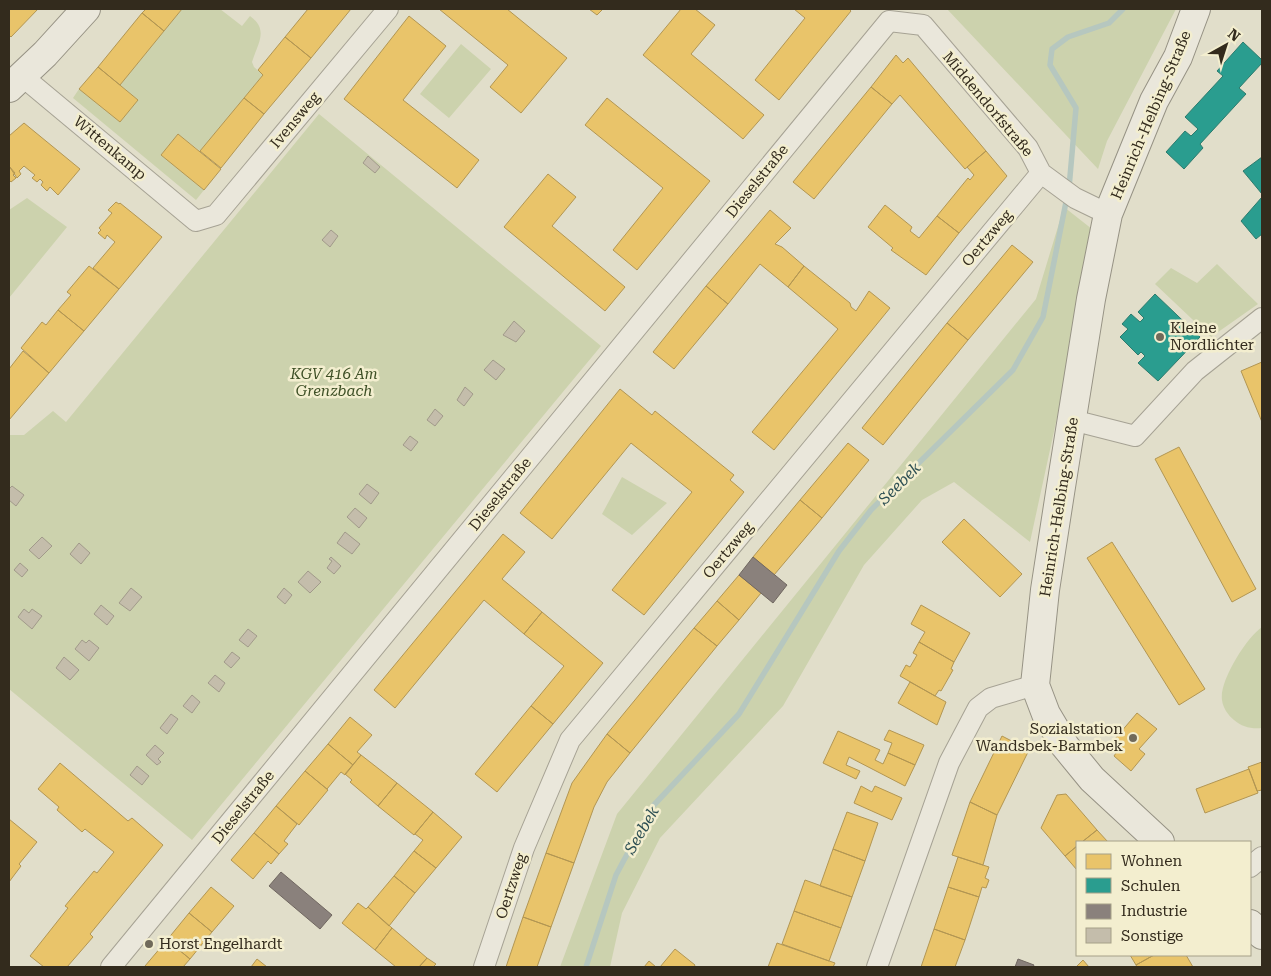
<svg xmlns="http://www.w3.org/2000/svg" width="1271" height="976" viewBox="0 0 1271 976" font-family="'Roboto Serif',serif">
	<style>
		.green { fill: #ccd2ad }
		.homes { fill: #e9c46a; stroke: #b29653 }
		.schools { fill: #2a9d8f; stroke: #2d7b6d }
		.industry { fill: #8a817c; stroke: #706760 }
		.lines { fill: none; stroke-linecap: round; stroke-linejoin: round }
		.stream { stroke: #b6c7bf; stroke-width: 5.5 }
		.building { fill: #c4bdab; stroke: #a19a8a }
		.street-casing { stroke: #a6a294; stroke-width: 22 }
		.secondary-casing { stroke: #969284; stroke-width: 30 }
		.street { stroke: #eae7db; stroke-width: 20 }
		.secondary { stroke: #eae7db; stroke-width: 28 }
		.poi-dot { fill: #706a5a; stroke: #f3eecf; stroke-width: 2 }
		.labels { text-anchor: middle; stroke-width: 5; stroke-linejoin: round; paint-order: stroke }
		.street-label { font-size: 15px; fill: #332b1d; stroke: #f3eecf }
		.poi-label { font-size: 15px; fill: #332b1d; stroke: #f3eecf; text-anchor: start }
		.park-label { font-size: 15px; font-style: italic; fill: #3d4f25; stroke: #f3eecf }
		.water-label { font-size: 16px; font-style: italic; fill: #2d4f53; stroke: #f3eecf }
	</style>
	<rect width="100%" height="100%" fill="#e1deca"/>
	<!-- green -->
	<path class="green" d="M182,9h38l22,17 8,-10c19,14 8,27 2,46l2,5 9,8 -63,76 -22,-17 -17,21 43,35 -8,10 -123,-102 6,-9 41,33 18,-22 -18,-15z
		M947,9h229l-69,132 -9,28z
		M461,44l30,25 -42,49 -29,-24z
		M319,114l282,232 -409,494 -183,-151v-254h15l29,-24 13,11z
		M27,198l40,29 -58,71v-88z
		M1064,207l33,26 -67,309 -76,-60 -32,18 -58,65 -81,141 -123,132 -38,75 -12,54h-50l57,-153 419,-515z
		M1217,264l41,40 -47,33 -56,-53 16,-16 26,15z
		M622,477l45,26 -35,32 -30,-21z
		M1262,627v101c-11,1 -20,-1 -28,-8 -6,-5 -11,-12 -12,-20 -3,-19 25,-63 40,-73z"/>
	<!-- homes -->
	<path class="homes" d="M9,9h29l-27,28 -2,-2z
		M146,9h36l-18,22 -22,-18z
		M308,9h43l-40,49 -26,-21z
		M439,9h68l60,49 -46,55 -31,-26 18,-22z
		M589,9h14l-6,6z
		M681,9h14l20,16 -24,29 73,61 -21,24 -100,-84z
		M794,9h55l2,2 -72,89 -24,-20 50,-62z
		M142,13l22,18 -44,54 -22,-18z
		M409,16l37,30 -43,54 76,60 -22,28 -113,-89z
		M285,37l26,21 -47,56 -20,-16 19,-23 -5,-5z
		M896,55l7,8 5,-5 78,93 -21,18 -65,-74 -8,9 -21,-17z
		M98,67l40,33 -18,22 -41,-33z
		M871,87l21,17 -78,95 -21,-17z
		M244,98l20,16 -43,54 -21,-17z
		M607,98l103,83 -73,89 -24,-20 50,-62 -78,-63z
		M24,123l56,46 -22,26 -8,-8 -3,4 -6,-6 2,-3 -3,-3 -3,3 -5,-4 3,-3 -11,-9 -5,5 2,3 -4,4 -8,-12v-30z
		M178,134l43,35 -17,21 -43,-35z
		M986,151l21,25 -48,57 -22,-17 31,-38 2,2 4,-5 -7,-8z
		M9,166l6,7 -2,2 3,3 -5,4 -2,-2z
		M548,174l28,23 -24,29 73,61 -20,24 -101,-84z
		M116,202l3,2 1,-1 42,34 -43,52 -26,-21 22,-26 -8,-7 -2,4 -7,-6 3,-3 -2,-2 13,-15 -4,-3z
		M885,205l27,22 -2,4 9,7 18,-22 22,17 -33,42 -35,-25 2,-2 -25,-21z
		M770,210l21,18 -16,16 7,3 22,19 -16,21 -28,-23 -32,40 -22,-18z
		M1012,245l21,17 -65,78 -21,-17z
		M89,266l30,23 -35,42 -26,-21 13,-15 -4,-3z
		M804,266l46,37 1,4 5,4 13,-20 21,17 -116,142 -22,-18 86,-103 -50,-42z
		M706,286l22,18 -54,65 -21,-17z
		M58,310l26,21 -35,42 -28,-25 21,-26 4,3z
		M947,323l21,17 -85,105 -21,-17z
		M23,351l26,22 -40,47v-51z
		M1262,362v60l-21,-51z
		M620,389l32,26 3,-4 79,64 -4,5 14,12 -100,123 -32,-25 80,-98 -61,-49 -79,96 -32,-26z
		M848,443l21,17 -47,58 -22,-18z
		M1179,447l77,142 -24,13 -77,-143z
		M800,500l22,18 -48,57 -21,-18z
		M964,519l58,55 -22,23 -58,-55z
		M503,534l22,18 -23,27 40,33 -18,22 -40,-34 -89,108 -21,-18z
		M1112,542l93,147 -26,16 -92,-147z
		M739,575l22,18 -22,27 -22,-19z
		M717,601l22,19 -22,26 -23,-18z
		M921,605l49,28 -16,29 -35,-20 6,-10 -14,-8z
		M542,612l61,51 -50,61 -22,-18 33,-40 -40,-32z
		M694,628l23,18 -87,107 -23,-19z
		M919,642l35,20 -3,7 2,1 -12,21 -2,-1 -4,6 -35,-20 6,-11 4,2 7,-12 -4,-2z
		M910,682l36,20 -9,23 -39,-22z
		M531,706l22,18 -56,68 -22,-18z
		M1137,713l20,16 -18,20 6,5 -14,17 -17,-15 2,-3 -7,-7z
		M350,717l22,18 -15,17 4,3 -8,10 -25,-21z
		M889,730l35,15 -9,20 -27,-12 4,-10 -8,-3z
		M838,731l42,19 -5,10 8,4 5,-11 27,12 -10,21 -56,-29 -3,8 14,6 -4,8 -33,-16z
		M607,734l23,19 -23,29 -13,25 -20,56 -28,-10 26,-70z
		M1002,736l27,14 -32,65 -27,-13z
		M328,744l25,21 -8,10 -4,-3 -14,17 -22,-18z
		M361,755l36,28 -19,23 -28,-24 2,-2 -7,-6z
		M1262,762v28l-5,1 -9,-24z
		M60,763l68,58 4,-3 31,27 -73,89 3,3 -26,30h-23l-14,-11 38,-48 -3,-2 29,-35 3,2 17,-21 -29,-23 -3,3 -25,-22 2,-3 -21,-18z
		M1249,769l9,24 -53,20 -9,-24z
		M305,771l23,19 -29,35 -23,-19z
		M397,783l36,29 -19,23 -36,-29z
		M861,786l11,6 3,-6 27,12 -10,22 -38,-17z
		M1066,794l31,36 -15,12h-5v4l-12,10 -24,-28 16,-33z
		M970,802l27,13 -14,50 -31,-10z
		M276,806l21,18 -13,17 4,3 -9,10 -25,-21z
		M433,812l29,25 -26,31 -22,-17 9,-11 -8,-6z
		M847,812l31,11 -13,38 -32,-12z
		M9,819l28,23 -18,22 2,2 -12,16z
		M1097,830l11,12h-26z
		M254,833l25,21 -8,10 -3,-3 -15,18 -22,-19z
		M1077,846v24l-12,-14z
		M833,849l32,12 -13,36 -32,-11z
		M414,851l22,17 -21,25 -21,-17z
		M546,853l28,10 -23,64 -28,-10z
		M958,857l31,10 -4,11 4,2 -3,8 -4,-1 -3,10 -31,-10z
		M394,876l21,17 -26,33 -21,-19z
		M805,880l47,17 -11,31 -47,-17z
		M211,887l23,19 -22,26 -23,-19z
		M948,887l31,10 -14,43 -31,-11z
		M358,903l8,6 2,-2 24,21 -17,22 -33,-27z
		M794,911l47,17 -12,33 -47,-17z
		M189,913l23,19 -22,27 -23,-19z
		M523,917l28,10 -14,40h-31z
		M392,928l35,30 -8,9h-23l-21,-17z
		M934,929l31,11 -10,27h-34z
		M167,940l23,19 -7,8h-36l-2,-1z
		M777,943l58,20 -2,4h-65z
		M675,949l20,16 -1,2h-34z
		M1130,955h24l-18,10z
		M1154,955h32l7,12h-56l-1,-2z
		M427,958l9,6 -3,3h-14z
		M257,959l10,8h-16z
		M1083,960l6,7h-13z
		M649,961l7,6h-12z"/>
	<!-- schools -->
	<path class="schools" d="M1243,42l19,18v3l-23,25 7,6 -46,50 3,4 -19,21 -18,-17 19,-21 6,5 7,-7 -13,-12 38,-41 -6,-5z
		M1262,157v37l-19,-23z
		M1262,197v37l-6,5 -15,-18z
		M1155,294l45,43 -42,44 -20,-18 7,-7 -4,-4 -3,3 -18,-18 8,-8 -6,-5 9,-10 9,8 4,-4 -6,-6z"/>
	<!-- industry -->
	<path class="industry" d="M753,557l34,28 -14,18 -34,-28z
		M281,872l51,43 -12,14 -51,-43z
		M1018,959l16,6 -1,2h-18z"/>
	<g class="lines">
		<!-- stream -->
		<path class="stream" d="M1069,188l7,-80 -26,-43 2,-16 16,-12 41,-14 14,-14
			M586,967l30,-92 37,-69 86,-92 100,-163 32,-41 142,-140 30,-53 24,-120"/>
	</g>
	<!-- building -->
	<path class="building" d="M368,156l12,11 -5,6 -12,-10z
		M331,230l7,6 -8,11 -8,-7z
		M514,321l11,10 -9,11 -13,-7z
		M493,360l12,9 -9,11 -12,-10z
		M465,387l8,7 -9,12 -7,-6z
		M435,409l8,7 -8,10 -8,-6z
		M410,436l8,6 -7,9 -8,-6z
		M367,484l12,9 -8,11 -12,-10z
		M12,486l12,9 -8,11 -7,-6v-11z
		M355,508l12,10 -8,10 -12,-11z
		M345,532l15,12 -8,10 -15,-11z
		M42,537l10,9 -13,13 -10,-9z
		M79,543l11,10 -9,11 -11,-10z
		M331,557l10,9 -7,8 -7,-6 5,-7 -3,-2z
		M20,563l8,7 -6,7 -8,-7z
		M308,571l13,11 -11,11 -12,-11z
		M131,588l11,9 -12,14 -11,-8z
		M284,588l8,7 -7,9 -8,-7z
		M101,605l13,11 -7,9 -13,-11z
		M24,609l5,4 3,-4 10,7 -10,13 -14,-12z
		M248,629l9,7 -9,11 -9,-7z
		M82,640l4,3 3,-3 10,8 -10,13 -14,-12z
		M232,652l8,6 -9,10 -7,-6z
		M64,657l15,13 -9,10 -14,-12z
		M215,675l10,8 -6,9 -11,-9z
		M192,695l8,7 -8,11 -9,-7z
		M171,714l7,5 -11,15 -7,-6z
		M155,745l9,8 -6,6 3,3 -4,3 -11,-10z
		M137,766l12,10 -7,9 -12,-10z"/>
	<g class="lines">
		<defs>
			<path id="street" d="M22,76l174,145 20,-6 172,-206
				M1072,420l63,16 60,-65 67,-53
				M1250,867l12,-10
				M111,967l778,-946 34,4 105,123 13,25 34,25 33,16
				M484,967l40,-119 46,-108 471,-567
				M877,967l72,-204 29,-55 13,-10 44,-13"/>
			<path id="secondary" d="M9,88l36,-34 41,-45
				M1160,842l-68,-63 -27,-33 -19,-32 -11,-29 10,-95 15,-97 31,-194 17,-85 46,-113 24,-44 18,-48
				M1250,924l12,11"/>
		</defs>
		<!-- street casing -->
		<use href="#street" class="street-casing"/>
		<!-- secondary casing -->
		<use href="#secondary" class="secondary-casing"/>
		<!-- street -->
		<use href="#street" class="street"/>
		<!-- secondary -->
		<use href="#secondary" class="secondary"/>
	</g>
	<!-- markers -->
	<g class="poi-dot">
		<circle cx="1160" cy="337" r="5"/>
		<circle cx="1133" cy="738" r="5"/>
		<circle cx="149" cy="944" r="5"/>
	</g>
	<g class="labels">
		<!-- street labels -->
		<g class="street-label">
			<text transform="translate(988 104) rotate(50)" y="5">Middendorfstraße</text>
			<text transform="translate(1151 115) rotate(-67)" y="5">Heinrich-Helbing-Straße</text>
			<text transform="translate(295 120) rotate(-50)" y="5">Ivensweg</text>
			<text transform="translate(110 148) rotate(40)" y="5">Wittenkamp</text>
			<text transform="translate(757 181) rotate(-51)" y="5">Dieselstraße</text>
			<text transform="translate(987 238) rotate(-50)" y="5">Oertzweg</text>
			<text transform="translate(500 494) rotate(-51)" y="5">Dieselstraße</text>
			<text transform="translate(1059 507) rotate(-81)" y="5">Heinrich-Helbing-Straße</text>
			<text transform="translate(728 550) rotate(-50)" y="5">Oertzweg</text>
			<text transform="translate(243 807) rotate(-51)" y="5">Dieselstraße</text>
			<text transform="translate(511 886) rotate(-72)" y="5">Oertzweg</text>
		</g>
		<!-- poi labels -->
		<g class="poi-label">
			<text x="1170" y="333">Kleine<tspan x="1170" dy="17">Nordlichter</tspan></text>
			<text x="1123" y="734" text-anchor="end">Sozialstation<tspan x="1123" dy="17">Wandsbek-Barmbek</tspan></text>
			<text x="159" y="949">Horst Engelhardt</text>
		</g>
		<!-- park labels -->
		<g class="park-label">
			<text x="334" y="379">KGV 416 Am<tspan x="334" dy="17">Grenzbach</tspan></text>
		</g>
		<!-- water labels -->
		<g class="water-label">
			<text transform="translate(899 483) rotate(-45)" y="6">Seebek</text>
			<text transform="translate(641 830) rotate(-60)" y="6">Seebek</text>
		</g>
	</g>
	<!-- border -->
	<rect width="1271" height="976" fill="none" stroke="#332b1d" stroke-width="20"/>
	<!-- legend -->
	<rect x="1076" y="841" width="175" height="115" fill="#f3eecf" stroke="#a6a088"/>
	<rect x="1086" y="854" width="25" height="15" fill="#e9c46a" stroke="#a6a088"/>
	<text x="1121" y="866" font-size="15" fill="#332b1d">Wohnen</text>
	<rect x="1086" y="878" width="25" height="15" fill="#2a9d8f" stroke="#a6a088"/>
	<text x="1121" y="891" font-size="15" fill="#332b1d">Schulen</text>
	<rect x="1086" y="904" width="25" height="15" fill="#8a817c" stroke="#a6a088"/>
	<text x="1121" y="916" font-size="15" fill="#332b1d">Industrie</text>
	<rect x="1086" y="928" width="25" height="15" fill="#c4bdab" stroke="#a6a088"/>
	<text x="1121" y="941" font-size="15" fill="#332b1d">Sonstige</text>
	<!-- north arrow -->
	<g transform="translate(1226 45) rotate(39)" stroke="#f3eecf" stroke-width="4" paint-order="stroke">
	<path d="M0-4L9 19L0 12L-9 19Z" fill="#332b1d"/>
	<text y="-8" font-size="14" font-weight="bold" text-anchor="middle" fill="#332b1d">N</text>
	</g>
</svg>
